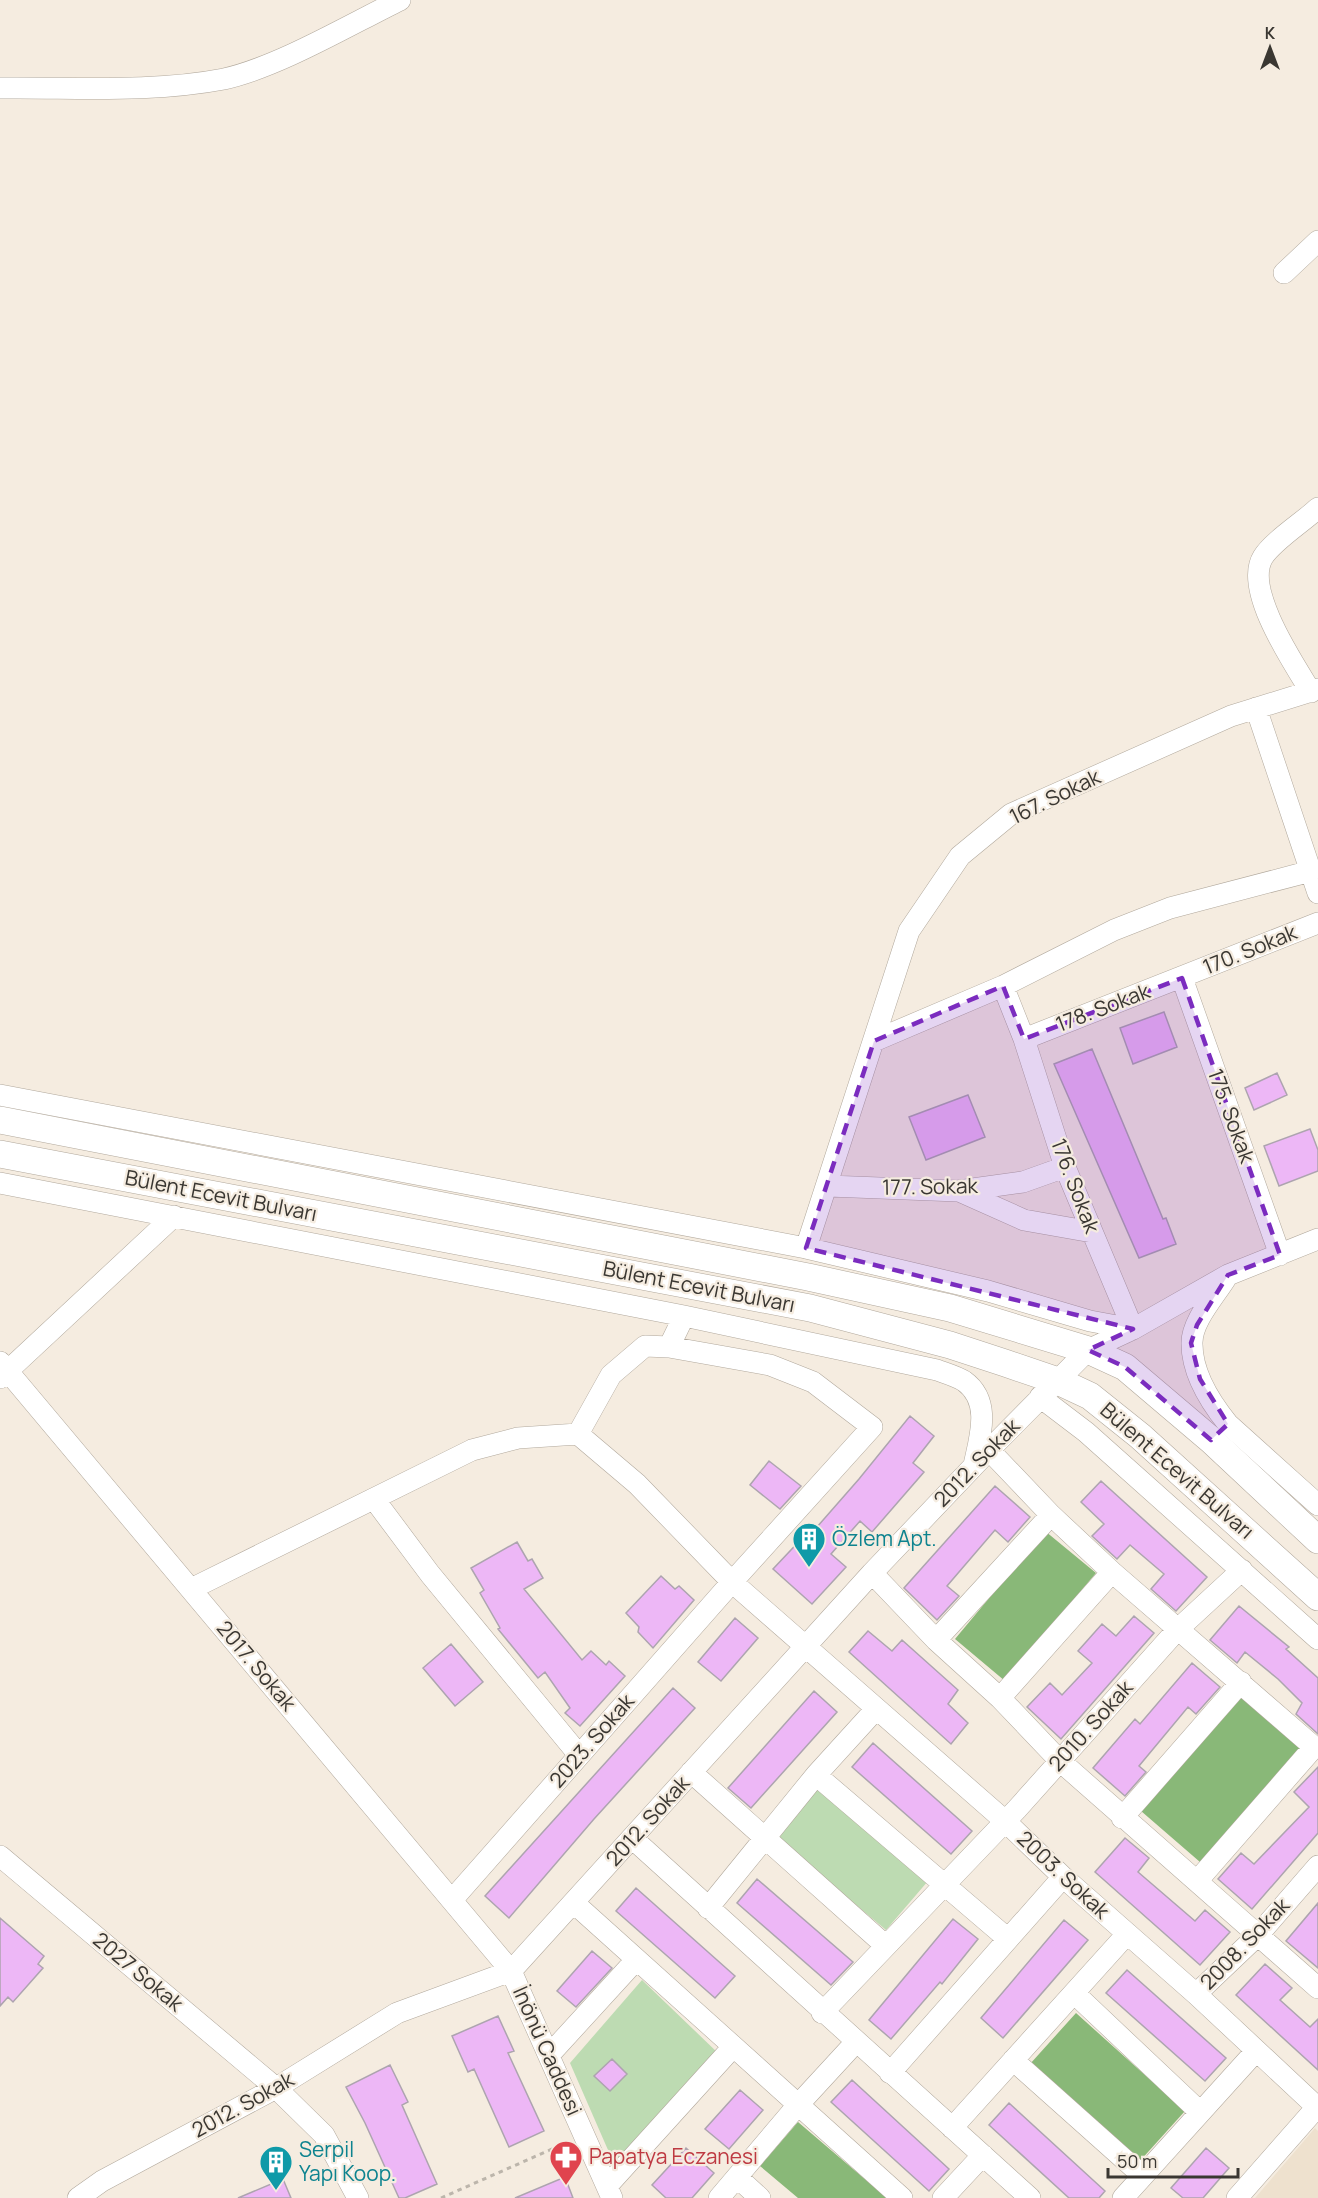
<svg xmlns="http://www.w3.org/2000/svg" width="1318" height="2198" viewBox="0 0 1318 2198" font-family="Manrope,sans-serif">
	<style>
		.built { fill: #eee1ce }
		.green { fill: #bddbb2 }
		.forest { fill: #89b878 }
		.building { fill: #edb7f6; stroke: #ada4af; stroke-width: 1.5 }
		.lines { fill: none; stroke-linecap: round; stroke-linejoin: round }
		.minor-casing { stroke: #b1a89c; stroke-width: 22 }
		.major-casing { stroke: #b1a89c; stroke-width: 28 }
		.path { stroke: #bcb5ab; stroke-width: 3; stroke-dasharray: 4.5 4.5; stroke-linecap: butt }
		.minor { stroke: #fff; stroke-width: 21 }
		.major { stroke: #fff; stroke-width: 27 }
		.marked { fill: #7b2cbf; fill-opacity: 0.2; stroke: #7b2cbf; stroke-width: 4.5; stroke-dasharray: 12 8; stroke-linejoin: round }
		.labels { text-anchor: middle; stroke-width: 4.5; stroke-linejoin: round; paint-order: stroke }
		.street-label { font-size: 21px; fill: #3a3732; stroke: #f5ece0 }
		.culture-label { font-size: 21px; fill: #0d838f; stroke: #f5ece0; text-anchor: start }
		.health-label { font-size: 21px; fill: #be3a42; stroke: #f5ece0; text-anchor: start }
	</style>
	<rect width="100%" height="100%" fill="#f5ece0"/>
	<!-- built -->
	<path class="built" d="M1315,2128l3,3v67h-63z"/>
	<!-- green -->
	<path class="green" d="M818,1789l110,92 -42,49 -109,-91z
		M642,1980l77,74 -104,112 -45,-103z"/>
	<!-- forest -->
	<path class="forest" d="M1045,1531l51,42 -91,108 -50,-42z
		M1242,1697l59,51 -101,114 -59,-51z
		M1076,2013l109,98 -46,51 -109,-98z
		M798,2122l89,76h-89l-38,-32z"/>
	<!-- building -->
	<path class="building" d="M1164,1012l13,35 -44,17 -13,-36z
		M1092,1049l71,170 3,-1 10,26 -37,14 -85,-194z
		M1277,1073l10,22 -33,15 -9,-22z
		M968,1095l17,42 -59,23 -17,-43z
		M1310,1129l8,21v21l-39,15 -15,-40z
		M910,1416l24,20 -21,27 11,9 -52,60 -12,-11 -29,33 15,13 -34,37 -39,-35 34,-36 3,2 49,-56z
		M769,1461l32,25 -21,23 -30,-24z
		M1101,1481l106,96 -31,34 -25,-22 13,-15 -34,-29 -13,14 -25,-23 12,-12 -23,-22z
		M995,1486l35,31 -22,25 -13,-12 -48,56 12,10 -22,24 -33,-32z
		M517,1542l11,19 4,-2 11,19 -19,11 58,71 9,-9 15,14 3,-4 16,15 -45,50 -15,-13 5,-5 -25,-36 -7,6 -40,-49 2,-1 -20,-35 4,-3 -13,-22z
		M661,1576l14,13 4,-3 15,14 -41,48 -15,-16 1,-5 -13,-14z
		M1239,1606l50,41 -3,2 32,29v56l-22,-20 6,-11 -24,-24 -33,-27 -8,11 -27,-23z
		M1134,1616l20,17 -93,106 -34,-32 23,-24 12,12 30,-32 -14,-12 24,-27 14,12z
		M735,1618l23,20 -37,43 -23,-19z
		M868,1631l24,20 10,-11 56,50 -10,14 20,19 -17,21 -102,-92z
		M451,1644l32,38 -28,24 -32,-38z
		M1192,1663l28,24 -24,27 -8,-7 -49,59 7,6 -21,24 -32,-28 42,-49 5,5z
		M673,1688l22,20 -101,111 -85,99 -24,-22z
		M814,1691l23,21 -86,96 -23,-20z
		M873,1743l99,88 -21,23 -99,-87z
		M1318,1767v66l-66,76 -34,-30 23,-26 13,11 55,-57 -15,-15z
		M1125,1838l24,20 -11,14 57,49 10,-11 25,22 -30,33 -105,-93z
		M757,1879l96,83 -22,23 -94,-82z
		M636,1888l99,88 -20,22 -99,-87z
		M1318,1903v65l-32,-27z
		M0,1918l44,38 -6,8 5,4 -30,34 -5,-5 -8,9z
		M953,1919l25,20 -36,45 -2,-2 -49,57 -22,-19z
		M1064,1920l24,20 -85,98 -22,-20z
		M592,1951l20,17 -36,39 -19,-16z
		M1265,1964l27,24 -12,12 30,27 8,-8v51l-82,-75z
		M1127,1970l99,88 -21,23 -99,-88z
		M498,2016l16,35 -6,2 36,78 -35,16 -35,-78 -6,3 -16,-36z
		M612,2059l15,15 -17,17 -16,-15z
		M390,2065l18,37 -6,3 35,79 -32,14h-6l-34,-75 -19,-36z
		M852,2080l97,89 -20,22 -98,-89z
		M740,2090l23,20 -34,39 -24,-20z
		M1009,2103l96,88 -6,7h-30l-80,-73z
		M686,2148l28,25 -22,25h-26l-14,-13z
		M1206,2148l23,20 -26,30h-20l-12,-10z
		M565,2177l8,21h-58z
		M283,2179l8,19h-53z"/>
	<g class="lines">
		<defs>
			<path id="minor" d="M0,88c74,-1 151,5 224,-9 54,-12 125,-54 176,-79
				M1284,273l34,-32
				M1311,692c-17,-28 -68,-103 -48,-135 10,-16 40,-35 55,-49
				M1256,708l62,185
				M1182,978l98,277
				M1003,986l21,53 41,128 68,162
				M1024,1039l294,-116
				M874,1041l129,-55 111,-56 56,-22 141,-37
				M0,1095l806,153 182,43 102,30 43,8
				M0,1183l684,133 253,54c8,3 19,6 27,11 28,20 16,56 10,84
				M828,1186l130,5 65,-9 42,-15
				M959,1191l65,29 68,12
				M806,1248l103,-317 51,-75 51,-42 220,-98 87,-27
				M1226,1278c-11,18 -35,44 -34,66 0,30 19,59 36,80l90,81
				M684,1316l-15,31 -24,-1 -34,29 -33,59 59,50 95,98 273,239 58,56 133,117 122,114
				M0,1362l511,609 101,227
				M0,1378l174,-162
				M1040,1397l46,35 232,207
				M989,1450l62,65 61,57 202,175h4
				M374,1499l56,75 149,181
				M872,1573l64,67 64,58 60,63 258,227
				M191,1589l281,-139 46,-12 60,-4
				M936,1640l115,-125
				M1000,1698l112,-126
				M691,1772l195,174
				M816,1775l192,164
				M1122,1818l119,-136
				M632,1838l398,360
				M0,1856l276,232 48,47 34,63
				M1198,1880l116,-133
				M452,1900l280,-318 140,-155 -59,-45 -43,-17 -101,-18
				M574,1903l328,295
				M708,1908l108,-133 60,-66
				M1074,1993l126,119
				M1196,1994l62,-59 60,-69
				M822,2013l195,-204 160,-179 65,-60
				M550,2054l85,-93
				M1013,2060l130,116
				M890,2073l173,-196
				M952,2128l175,-194
				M737,2177l23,21
				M607,2186l125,-138
				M78,2198l24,-17 174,-93 121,-75 114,-42 361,-398 117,-123 99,-100 45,-21 95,-54 90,-36
				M719,2198l78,-92 58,-63
				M943,2198l40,-43
				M1123,2198l133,-147
				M1237,2198l80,-91"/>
			<path id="major" d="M0,1120l808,157 142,31 138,42 37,17 86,73 107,100
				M0,1154l810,154 140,37 55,18 53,18 32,15 50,40 178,161"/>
		</defs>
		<!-- minor casing -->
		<use href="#minor" class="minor-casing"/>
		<!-- major casing -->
		<use href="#major" class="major-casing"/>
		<!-- path -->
		<path class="path" d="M441,2198l127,-56"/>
		<!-- minor -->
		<use href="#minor" class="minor"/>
		<!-- major -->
		<use href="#major" class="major"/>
	</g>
	<!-- marked area -->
	<path class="marked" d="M1182,978l98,277 -52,20 -31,50 -6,18 9,36 28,45 -17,16 -86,-73 -37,-17 45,-21 -327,-81 68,-207 129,-55 21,53z"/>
	<!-- icons -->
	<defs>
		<symbol id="building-pin" viewBox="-11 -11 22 30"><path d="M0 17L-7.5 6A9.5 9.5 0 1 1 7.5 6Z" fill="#0f9aa8" stroke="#f5ece0"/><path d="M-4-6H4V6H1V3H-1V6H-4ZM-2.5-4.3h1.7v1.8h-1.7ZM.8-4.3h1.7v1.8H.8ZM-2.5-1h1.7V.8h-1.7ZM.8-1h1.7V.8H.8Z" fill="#fff"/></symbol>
		<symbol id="pharmacy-pin" viewBox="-11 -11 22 30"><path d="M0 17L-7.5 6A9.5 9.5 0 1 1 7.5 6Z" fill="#e0444e" stroke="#f5ece0"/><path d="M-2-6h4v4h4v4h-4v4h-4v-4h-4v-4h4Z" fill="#fff"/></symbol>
	</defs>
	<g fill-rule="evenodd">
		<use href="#building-pin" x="790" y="1520" width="38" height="52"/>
		<use href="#pharmacy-pin" x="547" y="2138" width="38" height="52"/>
		<use href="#building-pin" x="257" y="2143" width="38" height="52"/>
	</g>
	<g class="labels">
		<!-- street labels -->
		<g class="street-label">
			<text transform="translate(1055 797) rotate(-26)" y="7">167. Sokak</text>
			<text transform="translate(1250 950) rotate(-22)" y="7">170. Sokak</text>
			<text transform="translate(1103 1008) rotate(-21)" y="7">178. Sokak</text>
			<text transform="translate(1231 1116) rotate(70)" y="7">175. Sokak</text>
			<text transform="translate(1075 1186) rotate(69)" y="7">176. Sokak</text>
			<text transform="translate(930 1187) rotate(-1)" y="7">177. Sokak</text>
			<text transform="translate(221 1196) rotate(11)" y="7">Bülent Ecevit Bulvarı</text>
			<text transform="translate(699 1287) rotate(11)" y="7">Bülent Ecevit Bulvarı</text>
			<text transform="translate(977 1463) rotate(-46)" y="7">2012. Sokak</text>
			<text transform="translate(1177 1471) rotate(41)" y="7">Bülent Ecevit Bulvarı</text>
			<text transform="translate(256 1666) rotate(50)" y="7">2017. Sokak</text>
			<text transform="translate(1091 1726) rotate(-48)" y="7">2010. Sokak</text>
			<text transform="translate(592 1741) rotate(-49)" y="7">2023. Sokak</text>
			<text transform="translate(648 1821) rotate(-48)" y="7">2012. Sokak</text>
			<text transform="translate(1063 1875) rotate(43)" y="7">2003. Sokak</text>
			<text transform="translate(1245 1944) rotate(-46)" y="7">2008. Sokak</text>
			<text transform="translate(138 1972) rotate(40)" y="7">2027 Sokak</text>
			<text transform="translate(547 2051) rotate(66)" y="7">İnönü Caddesi</text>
			<text transform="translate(243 2105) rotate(-29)" y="7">2012. Sokak</text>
		</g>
		<!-- culture labels -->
		<g class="culture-label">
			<text x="832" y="1546">Özlem Apt.</text>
			<text x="299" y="2157">Serpil<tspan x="299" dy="24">Yapı Koop.</tspan></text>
		</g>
		<!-- health labels -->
		<g class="health-label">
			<text x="589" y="2164">Papatya Eczanesi</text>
		</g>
	</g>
	<!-- north arrow -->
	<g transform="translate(1270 48)" stroke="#f5ece0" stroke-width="4.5" paint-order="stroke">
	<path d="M0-4.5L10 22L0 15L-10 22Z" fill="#3a3732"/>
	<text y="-9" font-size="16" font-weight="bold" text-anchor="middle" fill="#3a3732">K</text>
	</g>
	<!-- scale -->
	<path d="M1108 2168v9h130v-9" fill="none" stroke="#3a3732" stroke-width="3"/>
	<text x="1117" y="2168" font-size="18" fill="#3a3732" stroke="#f5ece0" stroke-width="4.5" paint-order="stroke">50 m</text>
</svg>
